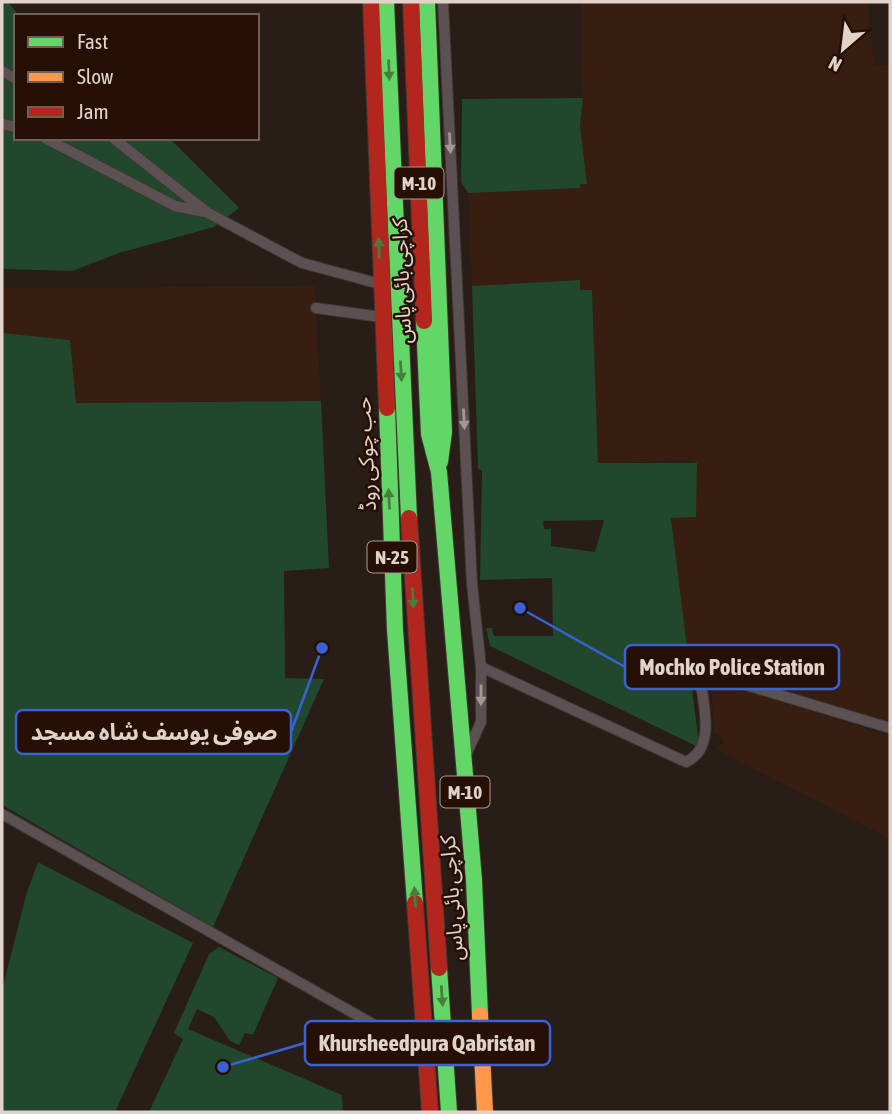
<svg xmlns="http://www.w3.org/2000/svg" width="892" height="1114" viewBox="0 0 892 1114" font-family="'Asap Condensed','Noto Sans Arabic',sans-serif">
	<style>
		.built { fill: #381e10 }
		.green { fill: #21472d; fill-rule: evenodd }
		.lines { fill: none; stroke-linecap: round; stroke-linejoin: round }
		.street-casing { stroke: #403732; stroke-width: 12 }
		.fast-casing { stroke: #403732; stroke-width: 18 }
		.slow-casing { stroke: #403732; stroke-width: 18 }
		.jam-casing { stroke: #403732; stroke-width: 18 }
		.street { stroke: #5c5152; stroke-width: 10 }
		.fast { stroke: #63d668; stroke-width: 16 }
		.slow { stroke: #ff974d; stroke-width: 16 }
		.jam { stroke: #b3261e; stroke-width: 16 }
		.oneway { fill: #487d3c }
		.oneway2 { fill: #a59894 }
		.labels { text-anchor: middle; stroke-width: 5; stroke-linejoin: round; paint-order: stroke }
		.shield { fill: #261006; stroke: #a9988f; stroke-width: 2 }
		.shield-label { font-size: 19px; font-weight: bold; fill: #e1d2ca }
		.street-label { font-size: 21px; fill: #e1d2ca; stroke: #261006 }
		.leader { fill: none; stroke: #3a62d6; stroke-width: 2.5 }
		.callout-dot { fill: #3a62d6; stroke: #261006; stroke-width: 2.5 }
		.callout { fill: #261006; stroke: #3a62d6; stroke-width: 2.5 }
		.callout-label { font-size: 23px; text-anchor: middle; font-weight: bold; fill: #e1d2ca }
	</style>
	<rect width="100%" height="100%" fill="#281d17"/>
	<!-- built -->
	<path class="built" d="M581,2h287l6,64 16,-2v660l-202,-63 -17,-143 19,-58 -92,4 -6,-174 -12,1v-11l-108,6 -4,-93 111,-5v-4l7,-1 -6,-57 3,-28z
		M315,286l6,115 -245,2 -6,-63 -68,-7v-45z
		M714,681l176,55v103l-174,-90 8,-6 -5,-9 -5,-1 -3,-50z"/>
	<!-- green -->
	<path class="green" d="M2,2h6l11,14h-3v122h153l70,70 -25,19 -95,26 -47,18 -70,-2z
		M583,98l-3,28 7,58h-7v4l-112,5 -7,-11 1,-83z
		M580,280v10h12l6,173h99l-1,54 -25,1 28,227 -3,1 -206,-100 -4,-18h6l2,8h59l-1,-58 -72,2 2,-109 -4,-3 -6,-182zM604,520l-9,32 -44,-6v-17h-7l-1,-8z
		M2,333l68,7 6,63 245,-2 8,167 -45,3 1,107 39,1 -111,248 -211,-122z
		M38,862l155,81 -78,169h-113v-122l24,-95z
		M219,947l59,31 -25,57 -8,-2 -6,12 -9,-4 -16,-24 -17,-8 -9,20 154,66 1,17h-194l34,-73 -9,-6 35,-79z"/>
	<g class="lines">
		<defs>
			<path id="street" d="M443,2l29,582 9,83v55l-17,37
				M2,71l14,8
				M2,124l14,3
				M45,138l130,68 29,6
				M113,138l95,75 94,50 78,21
				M316,308l65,9
				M481,667l205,95c32,-15 16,-62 13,-91l191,57
				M2,814l383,217 41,16"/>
			<path id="fast" d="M386,2l23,516
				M427,2l17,430 -4,30
				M424,321l5,113 10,38 35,408 6,135
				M387,408l8,222 20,273
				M439,968l10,144"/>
			<path id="slow" d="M480,1015l5,97"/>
			<path id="jam" d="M371,2l16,406
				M411,2l13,319
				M409,518l30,450
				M415,903l15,209"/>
		</defs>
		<!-- street casing -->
		<use href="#street" class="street-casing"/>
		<!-- fast casing -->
		<use href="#fast" class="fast-casing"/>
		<!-- slow casing -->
		<use href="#slow" class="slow-casing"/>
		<!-- jam casing -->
		<use href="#jam" class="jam-casing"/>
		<!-- street -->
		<use href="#street" class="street"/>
		<!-- fast -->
		<use href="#fast" class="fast"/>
		<!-- slow -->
		<use href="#slow" class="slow"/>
		<!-- jam -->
		<use href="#jam" class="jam"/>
	</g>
	<!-- one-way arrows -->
	<defs><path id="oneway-solid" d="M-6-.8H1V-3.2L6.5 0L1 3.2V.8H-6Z" transform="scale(1.75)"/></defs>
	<g class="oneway">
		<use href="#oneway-solid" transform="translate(389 70) rotate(88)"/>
		<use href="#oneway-solid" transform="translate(379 248) rotate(-92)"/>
		<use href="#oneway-solid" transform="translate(401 371) rotate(87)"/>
		<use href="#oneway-solid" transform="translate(389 499) rotate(-93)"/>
		<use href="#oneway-solid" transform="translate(413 598) rotate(87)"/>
		<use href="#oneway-solid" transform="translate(415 897) rotate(-94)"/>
		<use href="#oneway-solid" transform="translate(442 996) rotate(86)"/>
	</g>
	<g class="oneway2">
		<use href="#oneway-solid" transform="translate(450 143) rotate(87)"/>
		<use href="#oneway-solid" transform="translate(464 419) rotate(87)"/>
		<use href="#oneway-solid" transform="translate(481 695) rotate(90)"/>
	</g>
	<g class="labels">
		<!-- shield labels -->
		<g class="shield">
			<rect x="394.5" y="167.5" width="49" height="31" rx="5"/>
			<rect x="367.5" y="541.5" width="49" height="31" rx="5"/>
			<rect x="440.5" y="776.5" width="49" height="31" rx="5"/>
		</g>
		<g class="shield-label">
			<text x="419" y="190">M-10</text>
			<text x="392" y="564">N-25</text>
			<text x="465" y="799">M-10</text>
		</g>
		<!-- street labels -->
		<g class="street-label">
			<text transform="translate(402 281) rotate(-92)" y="7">کراچی بائی پاس</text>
			<text transform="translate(366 454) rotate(-93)" y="7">حب چوکی روڈ</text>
			<text transform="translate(452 898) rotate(-94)" y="7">کراچی بائی پاس</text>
		</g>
	</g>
	<!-- callouts -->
	<path class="leader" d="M520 608L625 667M322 648L291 732M223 1067L305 1043"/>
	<g class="callout-dot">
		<circle cx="520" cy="608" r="7"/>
		<circle cx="322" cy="648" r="7"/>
		<circle cx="223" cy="1067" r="7"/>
	</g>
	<g class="callout">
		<rect x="625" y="645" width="214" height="44" rx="7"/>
		<rect x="16" y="710" width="275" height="44" rx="7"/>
		<rect x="305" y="1021" width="245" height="44" rx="7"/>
	</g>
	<g class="callout-label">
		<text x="732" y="675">Mochko Police Station</text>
		<text x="154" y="740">صوفی یوسف شاہ مسجد</text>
		<text x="427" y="1051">Khursheedpura Qabristan</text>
	</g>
	<!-- border -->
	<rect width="892" height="1114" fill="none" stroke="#e1d2ca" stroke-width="7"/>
	<!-- legend -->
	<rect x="14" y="14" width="245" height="126" fill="#261006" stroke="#715e54" stroke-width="2"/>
	<rect x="28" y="37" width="35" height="10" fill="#63d668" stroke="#715e54" stroke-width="2"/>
	<text x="77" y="49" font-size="21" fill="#e1d2ca">Fast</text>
	<rect x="28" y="72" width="35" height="10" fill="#ff974d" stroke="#715e54" stroke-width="2"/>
	<text x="77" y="84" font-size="21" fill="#e1d2ca">Slow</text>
	<rect x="28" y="107" width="35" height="10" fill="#b3261e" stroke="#715e54" stroke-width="2"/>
	<text x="77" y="119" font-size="21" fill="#e1d2ca">Jam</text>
	<!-- north arrow -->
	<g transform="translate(843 49) rotate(208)" stroke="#261006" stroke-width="5" paint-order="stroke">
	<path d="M0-5L12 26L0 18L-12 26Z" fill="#e1d2ca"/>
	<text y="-10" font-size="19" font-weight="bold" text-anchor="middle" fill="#e1d2ca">N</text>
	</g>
</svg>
